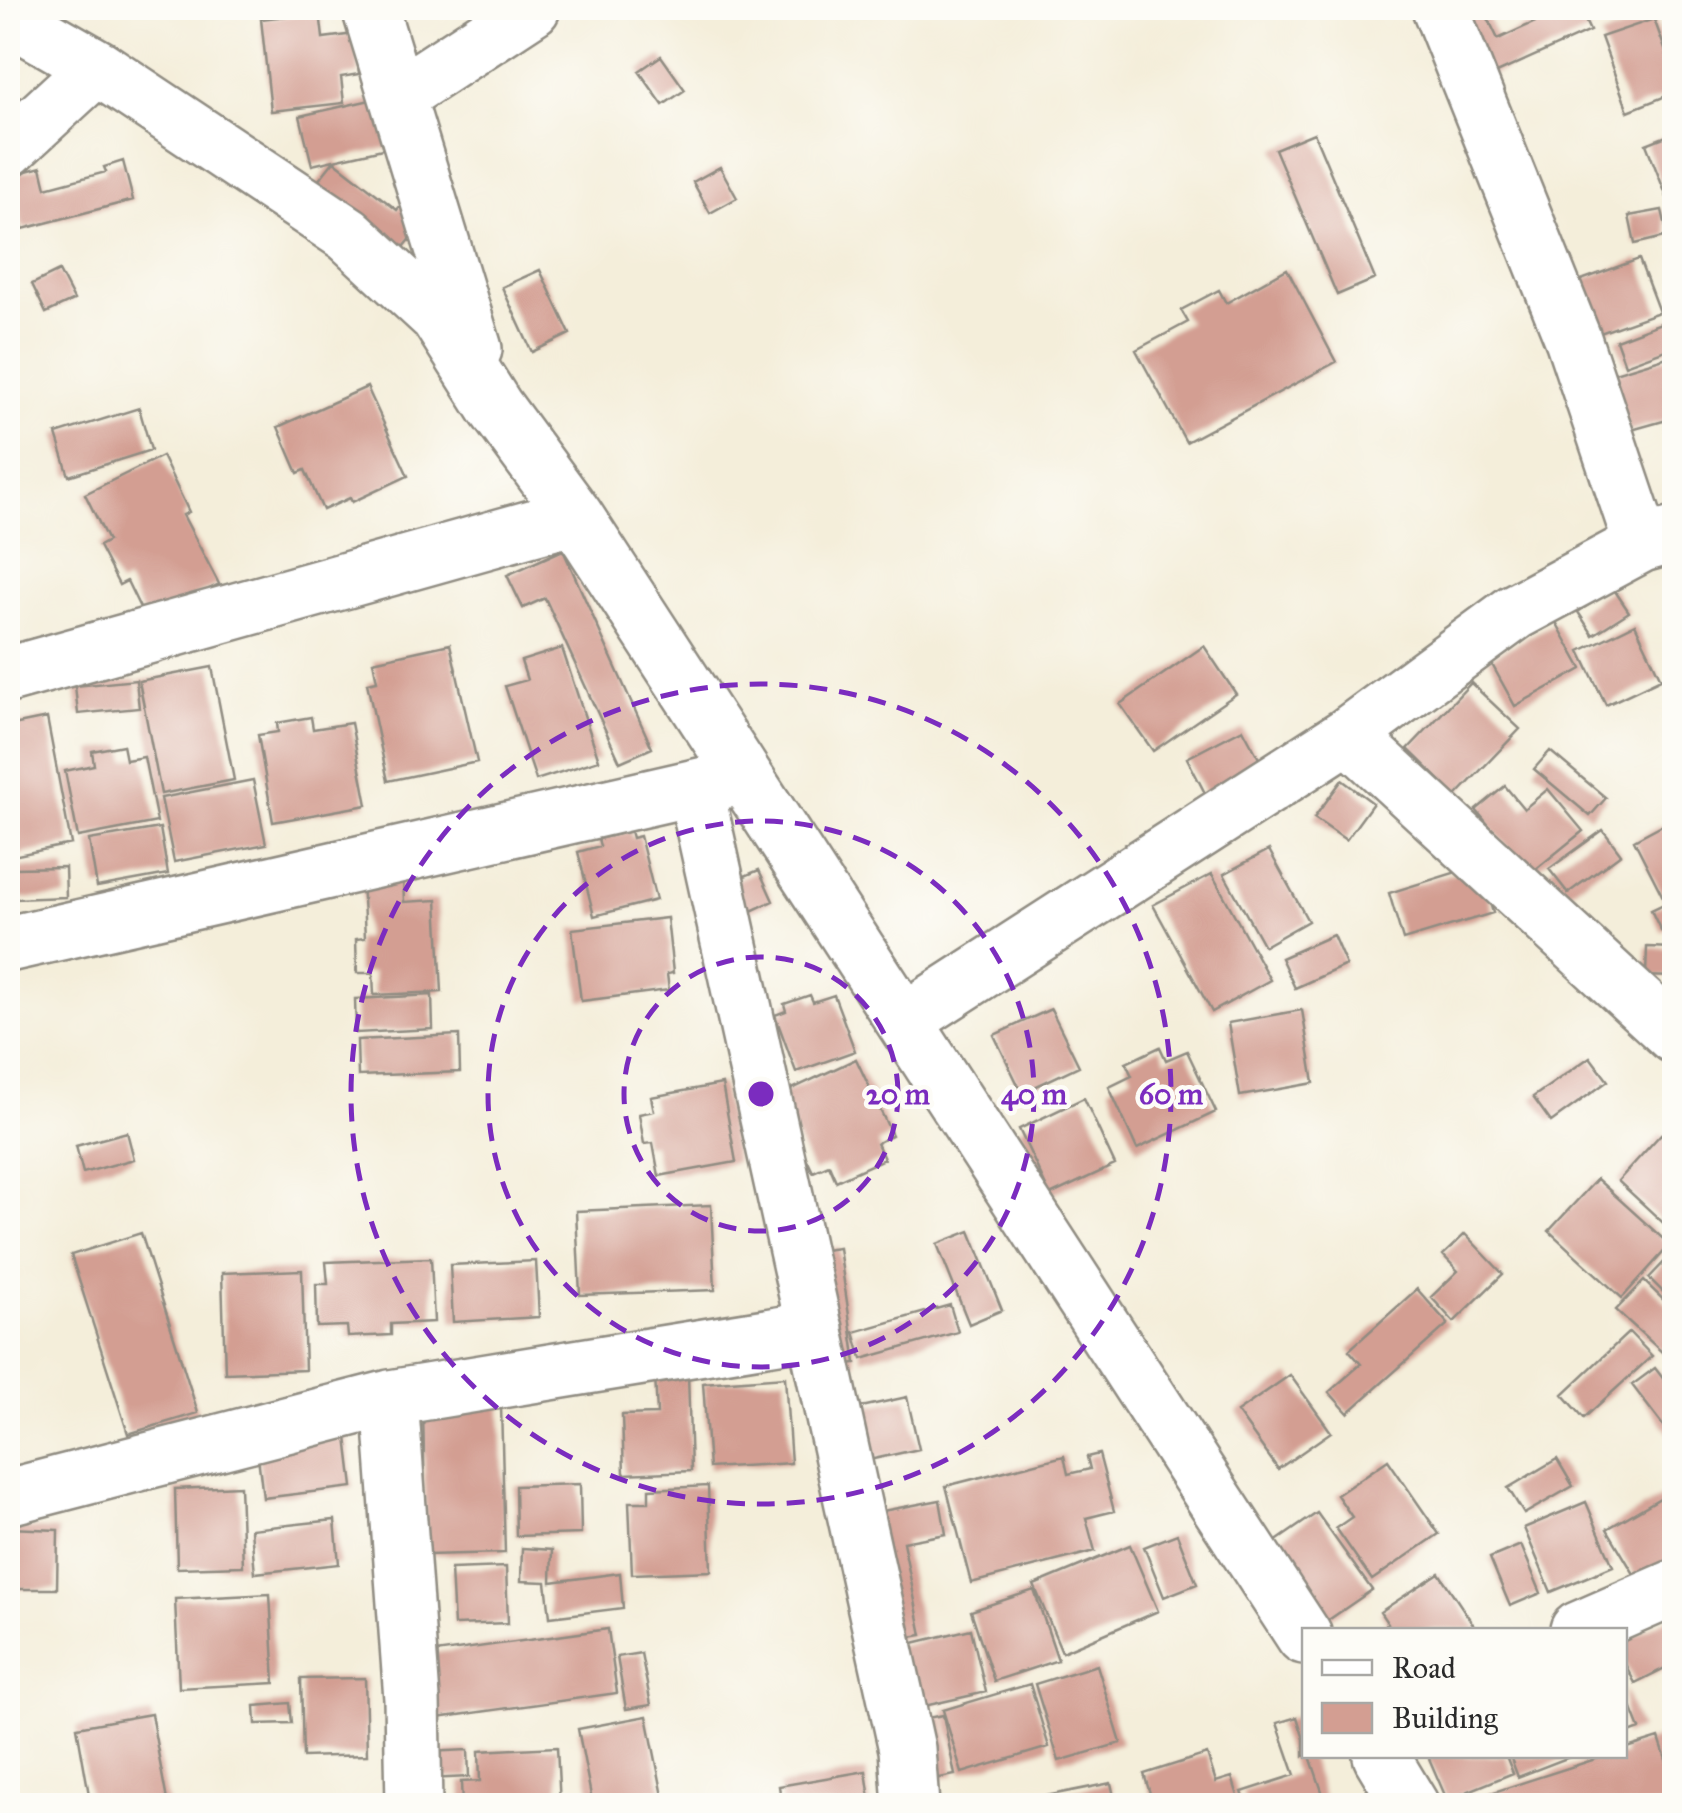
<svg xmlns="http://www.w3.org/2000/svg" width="1682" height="1813" viewBox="0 0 1682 1813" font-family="'IM FELL Great Primer',serif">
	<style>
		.building { fill: #d39e92 }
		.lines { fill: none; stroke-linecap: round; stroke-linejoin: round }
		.minor-casing { stroke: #908c82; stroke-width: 60 }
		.minor { stroke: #fff; stroke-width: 55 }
		.ring { fill: none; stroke: #7b2cbf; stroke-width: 5; stroke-dasharray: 18 12 }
		.centre { fill: #7b2cbf; stroke: #fdfcf7; stroke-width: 5 }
		.ring-label { font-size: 30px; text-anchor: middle; font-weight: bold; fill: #7b2cbf; stroke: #fdfcf7; stroke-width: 9; stroke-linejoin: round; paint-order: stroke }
	</style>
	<rect width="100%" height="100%" fill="#fdfcf7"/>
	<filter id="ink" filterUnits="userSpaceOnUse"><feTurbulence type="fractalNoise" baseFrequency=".01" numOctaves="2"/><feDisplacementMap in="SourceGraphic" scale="20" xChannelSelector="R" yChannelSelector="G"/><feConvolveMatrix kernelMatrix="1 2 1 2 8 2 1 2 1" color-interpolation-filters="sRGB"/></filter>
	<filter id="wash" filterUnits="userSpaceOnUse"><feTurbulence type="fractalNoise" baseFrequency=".0048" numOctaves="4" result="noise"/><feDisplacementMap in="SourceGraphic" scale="40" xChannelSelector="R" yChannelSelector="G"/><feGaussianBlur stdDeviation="2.25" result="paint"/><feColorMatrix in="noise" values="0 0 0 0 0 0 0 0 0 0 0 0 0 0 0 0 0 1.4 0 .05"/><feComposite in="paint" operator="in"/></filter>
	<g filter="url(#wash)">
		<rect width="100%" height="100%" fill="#f4eeda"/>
		<g id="blocks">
			<!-- building -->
			<path class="building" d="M1455,8h28l15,31 68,-31h13l11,23 -102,46z
				M320,12l3,26 32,-4 4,40 -18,3 3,26 -73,8 -10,-92z
				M1654,19l20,55v19l-46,18 -27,-74z
				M661,56l24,34 -22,15 -24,-34z
				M388,96l12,49 -88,20 -12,-49z
				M1314,133l61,146 -38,16 -62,-146z
				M1674,133v70l-4,2 -24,-61z
				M123,161l10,39 -110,29 -15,-53 33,-9 5,21 60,-16 -2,-5z
				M334,161l63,49 11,-14 23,18 -36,44 -85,-67z
				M720,167l17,31 -27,15 -17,-31z
				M1662,210l6,26 -33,8 -6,-28z
				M1639,259l20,53 -70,25 -19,-53z
				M1287,269l49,93 -150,80 -50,-92 52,-28 -7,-12 38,-20 7,13z
				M540,270l30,64 -38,18 -30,-65z
				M59,271l15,29 -28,13 -14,-29z
				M1674,318v29l-49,18 -9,-25z
				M1674,355v63l-46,13 -17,-57z
				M367,387l41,89 -56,26 -2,-4 -27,12 -18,-40 -7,3 -20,-46z
				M139,408l12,42 -82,26 -13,-42z
				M162,456l27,56 -6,3 36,69 -62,31 -15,-3 -15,-31 -8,4 -20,-39 9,-5 -23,-47z
				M563,550l89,198 -32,14 -75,-164 -22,10 -16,-33z
				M1613,588l16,24 -36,23 -15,-23z
				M1556,622l26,47 -67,37 -26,-47z
				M1635,624l26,55 -55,26 -26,-54z
				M450,644l27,118 -89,19 -21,-98 10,-2 -4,-20z
				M1204,646l32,48 -83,57 -33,-47z
				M562,648l37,112 -63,20 -31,-94 22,-6 -6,-19z
				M212,667l22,113 -73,14 -22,-113z
				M136,680l3,28 -61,6 -3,-28z
				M1471,683l49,46 -64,67 -48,-47z
				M311,717l2,12 38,-6 16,82 -94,17 -15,-87 20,-3 -1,-9z
				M47,718l24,126 -63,13v-131z
				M1243,729l21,39 -57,29 -20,-39z
				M123,745l3,15 18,-3 13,65 -79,15 -13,-66 29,-6 -2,-14z
				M1550,751l56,47 -16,18 -56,-47z
				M253,780l13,64 -92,18 -13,-64z
				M1342,780l31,23 -27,37 -32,-22z
				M1505,786l19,23 24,-20 35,42 -53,43 -54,-64z
				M1662,825l12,25v74l-13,7 -10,-21 15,-7 -32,-63z
				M160,828l8,46 -71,13 -8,-47z
				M1603,830l18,24 -53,39 -19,-24z
				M630,831l2,7 8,-2 16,64 -62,16 -16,-64 22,-6 -2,-7z
				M1269,850l39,71 -44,25 -40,-72z
				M1479,865l14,48 -90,27 -14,-47z
				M65,867l1,30 -51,2 -1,-31z
				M759,870l14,31 -26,12 -14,-32z
				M1212,874l58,106 -58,32 -59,-107z
				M403,877l1,25 33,-2 5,92 -68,3 -1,-22h-16l-1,-34 9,-1 -3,-59z
				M667,918l6,55 -6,1 2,16 -88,11 -9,-72z
				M1333,935l13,30 -51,23 -14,-30z
				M1647,947l27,1v29l-28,-1z
				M432,995l1,34 -77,4 -1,-34z
				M810,995l3,7 21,-7 21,56 -59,21 -21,-57 11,-4 -2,-7z
				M1051,1009l28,57 -57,27 -28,-58z
				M1302,1010l12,73 -74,13 -12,-73z
				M459,1035l1,37 -102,4 -1,-36z
				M1160,1047l6,13 21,-9 29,61 -79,37 -28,-62 23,-11 -6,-13z
				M1590,1057l18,24 -57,41 -18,-25z
				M856,1059l36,76 -15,8 7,16 -48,22 -7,-16 -16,7 -36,-76z
				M722,1084l14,78 -77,14 -6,-33 -9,1 -5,-30 15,-3 -3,-14z
				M1084,1098l31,67 -65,30 -31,-66z
				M127,1132l7,27 -51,14 -7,-27z
				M1661,1134l9,8 4,-5v96l-56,-52z
				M1597,1179l73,66 -48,53 -73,-67z
				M711,1205l4,85 -135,5 -4,-84z
				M970,1231l32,79 -33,14 -32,-80z
				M141,1233l57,180 -70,21 -57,-179z
				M1465,1234l38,40 -49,48 -23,-25 27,-26 -15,-16z
				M839,1248l17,115 -23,3 -17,-115z
				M1671,1255l3,4v44l-25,-25z
				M431,1258l3,64 -43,2v11l-43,2 -1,-11 -30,1 -1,-43h12l-2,-22z
				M536,1261l3,56 -86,5 -3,-57z
				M302,1270l3,100 -80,3 -3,-100z
				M1644,1281l30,29v31l-11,12 -47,-43z
				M1417,1289l31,35 -100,89 -19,-21 32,-28 -12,-14z
				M950,1305l8,27 -96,27 -8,-27z
				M1629,1332l23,24 -68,62 -21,-24z
				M1655,1368l19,25v47l-42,-55z
				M688,1374l3,97 -67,3 -2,-59 35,-1 -2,-39z
				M1290,1375l41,57 -53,37 -41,-57z
				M785,1377l6,86 -82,5 -6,-85z
				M907,1397l12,52 -59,13 -12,-52z
				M501,1406l4,147 -79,2 -3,-147z
				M347,1437l6,50 -90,11 -6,-50z
				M1099,1454l15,57 -28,7 9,33 -124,32 -25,-97 118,-30 4,18 22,-5 -3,-12z
				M1557,1459l16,27 -49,28 -16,-26z
				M1388,1460l51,74 -67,46 -36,-52 16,-11 -15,-22z
				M580,1484l1,50 -65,2 -1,-50z
				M240,1486l3,80 -66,2 -2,-79z
				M708,1486l3,85 -79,3 -3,-72h20v-13z
				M1674,1490v67l-37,22 -30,-50z
				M940,1500l6,34 -43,8 19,93 -30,5 -25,-126z
				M1586,1502l27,64 -62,26 -27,-64z
				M1317,1513l55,77 -45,31 -55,-77z
				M335,1520l4,44 -84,9 -4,-44z
				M8,1528l50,2 -1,59h-49z
				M1177,1534l20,50 -33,13 -20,-50z
				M1130,1545l28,66 -96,41 -28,-67z
				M1521,1545l20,48 -31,13 -20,-48z
				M522,1548l30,2 -1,32 69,-9 3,35 -73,9 -4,-35 -25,-1z
				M506,1567l2,56 -54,2 -3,-56z
				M1439,1573l38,57h-100l11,-6 -8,-12z
				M1034,1590l24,70 -64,21 -23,-70z
				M270,1594l5,89 -96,5 -4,-89z
				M1674,1615v62l-5,-11 -34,17 -11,-21v-21z
				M608,1629l9,64 -180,25 -9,-64z
				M971,1629l15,63 -75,17 -14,-62z
				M641,1653l10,52 -25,4 -9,-52z
				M1097,1665l24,78 -62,18 -24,-77z
				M365,1678l2,77 -64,2 -2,-78z
				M1030,1684l19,63 -87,26 -19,-63z
				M1624,1689l16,40 -16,6z
				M290,1703l2,20 -36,1 -1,-18z
				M151,1714l17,92h-77l-14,-79z
				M943,1715l12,60 -31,6 -12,-60z
				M647,1716l18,90h-72l-15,-77z
				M1297,1717l7,22v17h6l16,47 -79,3 -5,-14 53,-17 -18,-52z
				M1659,1738l15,46v22h-203l-2,-6 136,-44h19v-7z
				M557,1747l3,59h-98l-1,-24 19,-1 -1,-30z
				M468,1750l1,27 -41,2 -1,-27z
				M1207,1754l9,28 16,-5 9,29h-87l-10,-32z
				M1428,1756h78l7,17 -66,27z
				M1510,1756h62l-54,21z
				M866,1771l5,35h-89l-3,-20z
				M1111,1783l5,23h-68l-2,-10z"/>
		</g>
	</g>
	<g filter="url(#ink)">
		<use href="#blocks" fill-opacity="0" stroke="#908c82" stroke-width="2.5"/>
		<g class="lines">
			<defs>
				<path id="minor" d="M370,8l104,341
					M1440,8l133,331 69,205
					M8,16l89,51 251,167 90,83 57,90 80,109 729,1120
					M399,95l133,-87
					M8,149l89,-82
					M8,675l567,-159
					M1348,735l326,300
					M695,787l212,962 4,57
					M8,944l723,-165
					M904,1021l444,-286 167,-123 127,-68 32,-9
					M390,1398l22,301 2,107
					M8,1497l382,-99 425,-69
					M1578,1630l96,-42
					M1381,1756l30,50"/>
			</defs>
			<!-- minor casing -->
			<use href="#minor" class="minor-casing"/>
			<!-- minor -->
			<use href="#minor" class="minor"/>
		</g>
	</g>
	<!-- distance rings -->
	<g class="ring">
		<circle cx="761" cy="1094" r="137"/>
		<circle cx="761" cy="1094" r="273"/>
		<circle cx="761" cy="1094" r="410"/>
	</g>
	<circle cx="761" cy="1094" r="15" class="centre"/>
	<g class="ring-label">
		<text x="898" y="1104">20 m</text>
		<text x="1034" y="1104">40 m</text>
		<text x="1171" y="1104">60 m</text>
	</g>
	<!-- margin -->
	<rect width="1682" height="1813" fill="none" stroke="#fdfcf7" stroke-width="40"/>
	<!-- legend -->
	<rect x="1302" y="1628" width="325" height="130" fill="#fdfcf7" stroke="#a9a8a5" stroke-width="2.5"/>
	<rect x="1322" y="1660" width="50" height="15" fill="#ffffff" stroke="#a9a8a5" stroke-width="2.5"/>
	<text x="1392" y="1678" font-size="30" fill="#2b2b2b">Road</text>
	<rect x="1322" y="1703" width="50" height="30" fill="#d39e92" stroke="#a9a8a5" stroke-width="2.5"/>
	<text x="1392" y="1728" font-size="30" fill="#2b2b2b">Building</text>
</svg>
